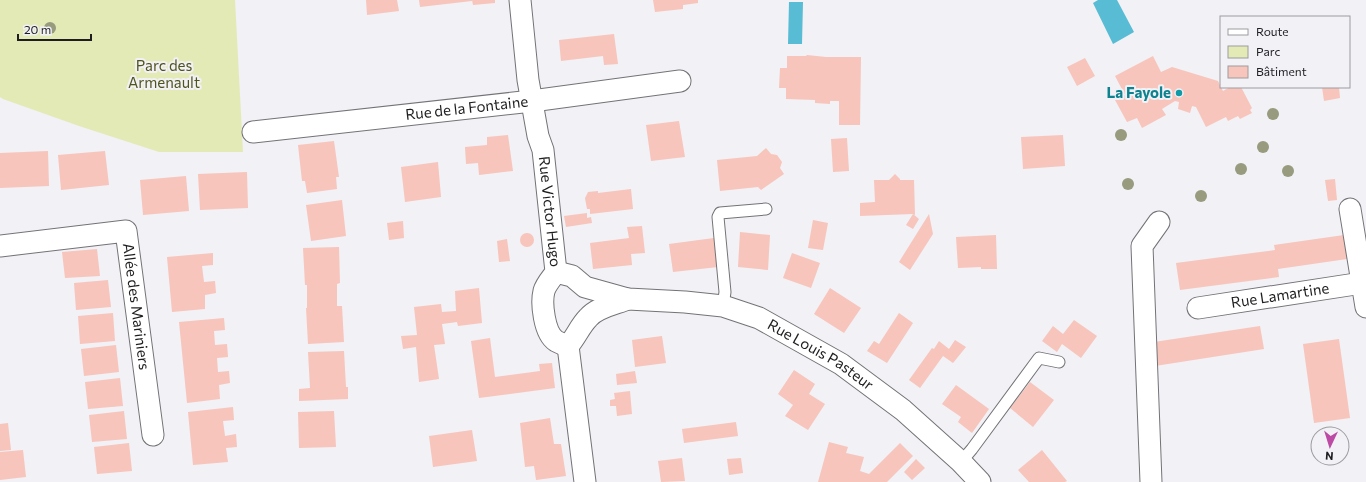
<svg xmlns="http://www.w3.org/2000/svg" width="1366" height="482" viewBox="0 0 1366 482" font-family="Commissioner,sans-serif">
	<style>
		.green { fill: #e4eab6 }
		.water { fill: #57bcd4 }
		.building { fill: #f7c5bb }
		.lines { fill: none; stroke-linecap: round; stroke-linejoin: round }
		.service-casing { stroke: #737377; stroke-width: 13 }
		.minor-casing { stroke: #737377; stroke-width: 23 }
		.service { stroke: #fff; stroke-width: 11 }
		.minor { stroke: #fff; stroke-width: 21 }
		.tree { fill: #989b7e }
		.culture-dot { fill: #0f9aa8; stroke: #f1f1f6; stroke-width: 1.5 }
		.labels { text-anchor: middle; stroke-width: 4; stroke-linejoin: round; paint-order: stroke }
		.park-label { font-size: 15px; fill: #50541c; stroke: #f1f1f6 }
		.culture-label { font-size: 15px; font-weight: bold; fill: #0d838f; stroke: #f1f1f6; text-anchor: end }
		.street-label { font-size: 15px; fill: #1e1e20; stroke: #f1f1f6 }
	</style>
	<rect width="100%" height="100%" fill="#f1f1f6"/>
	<!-- green -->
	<path class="green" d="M0,0h235l8,152h-84l-80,-26 -76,-27 -3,-2z"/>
	<!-- water -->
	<path class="water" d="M1098,0h19l17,32 -21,12 -20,-41z
		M789,2h14l-1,42h-14z"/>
	<!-- building -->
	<path class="building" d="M366,0h31l2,11 -32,4z
		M419,0h53v1l-52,6z
		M472,0h23v3l-22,2z
		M653,0h45v3l-15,2v4l-28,3z
		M614,34l4,30 -14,1 -1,-9 -42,5 -2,-21z
		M807,55l19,2h35l-1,68h-21v-24h-9v3l-15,-1v-3l-29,-1v-11h-7l1,-20h7v-12h19z
		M1153,56l8,16 11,-5 46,14 5,10 7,-4h11l11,21 -2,2 2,3 -12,6 -2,-3 -10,5 -2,-4 -20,10 -10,-20 -4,-1 -2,7 -12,-4 1,-7 -4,-1 -13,8 4,6 -24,13 -5,-10 -10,4 -12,-22 10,-5 -10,-19z
		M1085,58l10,18 -18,10 -10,-19z
		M1322,87h17l1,11 -16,3z
		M679,121l6,36 -34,4 -5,-36z
		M508,135l5,36 -34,4 -1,-12 -12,1 -1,-17 22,-2v-8z
		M1063,135l2,31 -42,3 -2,-32z
		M847,138l2,33 -16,1 -2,-33z
		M334,141l5,36h-3l1,12 -30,4 -2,-12h-3l-4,-36z
		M766,148l5,6 6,1 5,7 -2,6 4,6 -23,16 -3,-3 -38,4 -3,-31 40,-4z
		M48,151l1,35 -49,2v-35z
		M105,151l4,34 -48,5 -3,-35z
		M438,162l3,35 -36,5 -4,-35z
		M247,172l1,36 -48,2 -2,-36z
		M895,174l5,5v1h14l1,35 -2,-1 6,5 -6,10 -7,-4 7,-11 -53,2v-13l15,-1 -1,-22h15z
		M186,176l3,35 -46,4 -3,-35z
		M1335,179l2,21 -9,1 -3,-21z
		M631,189l2,20 -43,5v-5h-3l-2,-11 3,-6 10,-1v2z
		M342,200l4,36 -35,5 -5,-36z
		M587,213v5l4,-1 1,6 -26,4 -2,-11z
		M929,214l4,20 -23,36 -11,-8z
		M813,220l15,3 -5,27 -15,-2z
		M403,221l1,17 -15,2 -2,-17z
		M642,226l3,27 -14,1 1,11 -39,4 -3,-26 39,-5 -2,-11z
		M740,232l30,3 -2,35 -30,-3z
		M520 240a7 7 0 1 1 14 0a7 7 0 1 1-14 0Z
		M996,235l1,34h-16v-2l-23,1 -2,-31z
		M1344,235l3,24 -69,10 1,8 -99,13 -4,-27 99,-13 -1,-5z
		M714,238l4,29 -45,5 -4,-28z
		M507,239l3,22 -11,1 -2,-21z
		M339,247l1,36 -3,1v22h5l2,36 -36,2 -2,-36h1v-23h-2l-2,-37z
		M97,249l3,27 -35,2 -3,-26z
		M213,253v12l-11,1 2,16 11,-1 1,12 -11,2v14l-33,3 -5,-55z
		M792,253l28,10 -9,25 -28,-10z
		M108,280l3,27 -35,3 -2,-27z
		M479,288l3,35 -24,3 -1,-4 -15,2 3,20 -11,1 5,34 -20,3 -3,-35 -13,2 -2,-13 16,-1 -3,-28 27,-3 1,8 14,-1 -1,-20z
		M830,288l31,20 -17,25 -30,-19z
		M113,313l2,28 -35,3 -2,-28z
		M899,313l14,10 -26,40 -20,-12 7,-10 5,3z
		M224,318l1,12 -11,1 1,14 12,-1 1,13 -11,1 1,14 11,-1 1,12 -11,2 1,14 -33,4 -8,-81z
		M1074,320l23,16 -16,22 -19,-14 -5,8 -15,-11 11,-15 10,8z
		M1260,326l4,23 -109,17 -1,-24z
		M662,336l4,27 -31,4 -3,-27z
		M490,338l5,39 45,-6 -1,-7 13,-1 3,25 -76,10 -8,-57z
		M1339,339l11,79 -36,5 -11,-79z
		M955,340l11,7 -13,16 -10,-7 -23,32 -11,-8 23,-32 2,1 5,-8 10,8z
		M116,345l3,27 -35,4 -3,-27z
		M344,351l2,36h2v12l-49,2v-12l11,-1 -2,-36z
		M794,370l21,14 -6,10 16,10 -17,26 -23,-14 8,-11 -15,-11z
		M635,371l2,12 -20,2 -1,-11z
		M120,378l3,28 -35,3 -3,-27z
		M1030,382l24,18 -21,27 -23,-19z
		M956,385l33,24 -17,24 -14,-11 3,-5 -19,-13z
		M630,391l2,23 -15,2 -1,-10h-6v-6l5,-1 -1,-6z
		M233,407l1,13 -11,1 2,15 11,-2 1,13 -11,1 2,14 -35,3 -5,-53z
		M124,411l3,28 -35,3 -3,-27z
		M334,411l2,36 -37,1 -1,-36z
		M550,418l4,26h7l5,32 -30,4 -2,-14 -9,1 -5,-44z
		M736,422l2,14 -54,7 -2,-14z
		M8,423l3,27 -11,1v-27z
		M472,430l5,31 -44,6 -4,-31z
		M829,442l19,5 -2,6 18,4 -4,14 9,3 31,-31 13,13 -26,26h-69z
		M129,443l3,28 -35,3 -3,-27z
		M23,450l3,27 -26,3v-28z
		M1042,450l25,31 -2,1h-36l-11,-12z
		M682,458l3,23 -24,1 -3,-21z
		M741,458l2,15 -14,2 -2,-16z
		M916,459l9,9 -13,12 -8,-8z"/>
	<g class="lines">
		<defs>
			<path id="service" d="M723,306l2,-14 -7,-75 2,-4 46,-4
				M961,462l11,-13 67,-91 20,4"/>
			<g id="minor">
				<path id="s1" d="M520,0l8,80 10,56 5,14 13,122c-4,6 -10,12 -12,19 -3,12 0,42 12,50 4,2 8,4 12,5"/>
				<path id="s2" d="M253,132l279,-31 148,-20"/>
				<path d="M1350,209l16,98"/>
				<path id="s3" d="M0,246l126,-15 27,204"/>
				<path id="s4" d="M556,272l16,4 13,11 43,12 57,3 38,4 36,12 82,46 62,46 58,52 19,20"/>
				<path id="s5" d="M1198,308l164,-25"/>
				<path d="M568,346l17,136"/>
				<path d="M568,346c8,-9 12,-20 20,-28 9,-11 28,-14 40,-19"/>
				<path d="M1151,482l-9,-236 17,-24"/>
			</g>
		</defs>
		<!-- service casing -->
		<use href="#service" class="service-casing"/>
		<!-- minor casing -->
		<use href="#minor" class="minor-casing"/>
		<!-- service -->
		<use href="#service" class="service"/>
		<!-- minor -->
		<use href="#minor" class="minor"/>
	</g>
	<!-- trees -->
	<g class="tree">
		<circle cx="50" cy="28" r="6"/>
		<circle cx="1273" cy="114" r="6"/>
		<circle cx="1121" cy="135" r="6"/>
		<circle cx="1263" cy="147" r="6"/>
		<circle cx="1241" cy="169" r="6"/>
		<circle cx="1288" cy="171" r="6"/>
		<circle cx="1128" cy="184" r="6"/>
		<circle cx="1201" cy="196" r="6"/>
	</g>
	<!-- markers -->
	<circle class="culture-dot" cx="1179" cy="93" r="4"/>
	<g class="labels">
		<!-- park labels -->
		<g class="park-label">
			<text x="164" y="71">Parc des<tspan x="164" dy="17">Armenault</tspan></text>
		</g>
		<!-- culture labels -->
		<g class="culture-label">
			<text x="1171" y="98">La Fayole</text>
		</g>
		<!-- street labels -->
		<g class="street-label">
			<text dy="5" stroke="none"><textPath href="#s2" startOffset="215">Rue de la Fontaine</textPath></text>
			<text dy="5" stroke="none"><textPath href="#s1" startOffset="214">Rue Victor Hugo</textPath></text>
			<text dy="5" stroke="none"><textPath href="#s5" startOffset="83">Rue Lamartine</textPath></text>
			<text dy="5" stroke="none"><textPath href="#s3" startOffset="203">Allée des Mariniers</textPath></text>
			<text dy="5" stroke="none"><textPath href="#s4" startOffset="283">Rue Louis Pasteur</textPath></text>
		</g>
	</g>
	<!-- legend -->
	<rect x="1220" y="16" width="130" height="72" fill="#f1f1f6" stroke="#9d9da0"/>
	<rect x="1228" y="29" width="20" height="6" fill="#ffffff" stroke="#9d9da0"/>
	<text x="1256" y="36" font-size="12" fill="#1e1e20">Route</text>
	<rect x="1228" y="46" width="20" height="12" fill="#e4eab6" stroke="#9d9da0"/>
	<text x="1256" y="56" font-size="12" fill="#1e1e20">Parc</text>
	<rect x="1228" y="66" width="20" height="12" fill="#f7c5bb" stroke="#9d9da0"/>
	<text x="1256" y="76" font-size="12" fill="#1e1e20">Bâtiment</text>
	<!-- north arrow -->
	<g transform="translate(1330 446) rotate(184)"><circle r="19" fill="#f1f1f6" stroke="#9d9da0"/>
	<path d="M0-3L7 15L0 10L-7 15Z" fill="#bd4aa4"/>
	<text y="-6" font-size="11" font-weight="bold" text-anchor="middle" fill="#1e1e20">N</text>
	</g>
	<!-- scale -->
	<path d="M18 34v6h73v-6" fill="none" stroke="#1e1e20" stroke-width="2"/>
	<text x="24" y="34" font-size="12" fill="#1e1e20" stroke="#f1f1f6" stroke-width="3" paint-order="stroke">20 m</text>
</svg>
